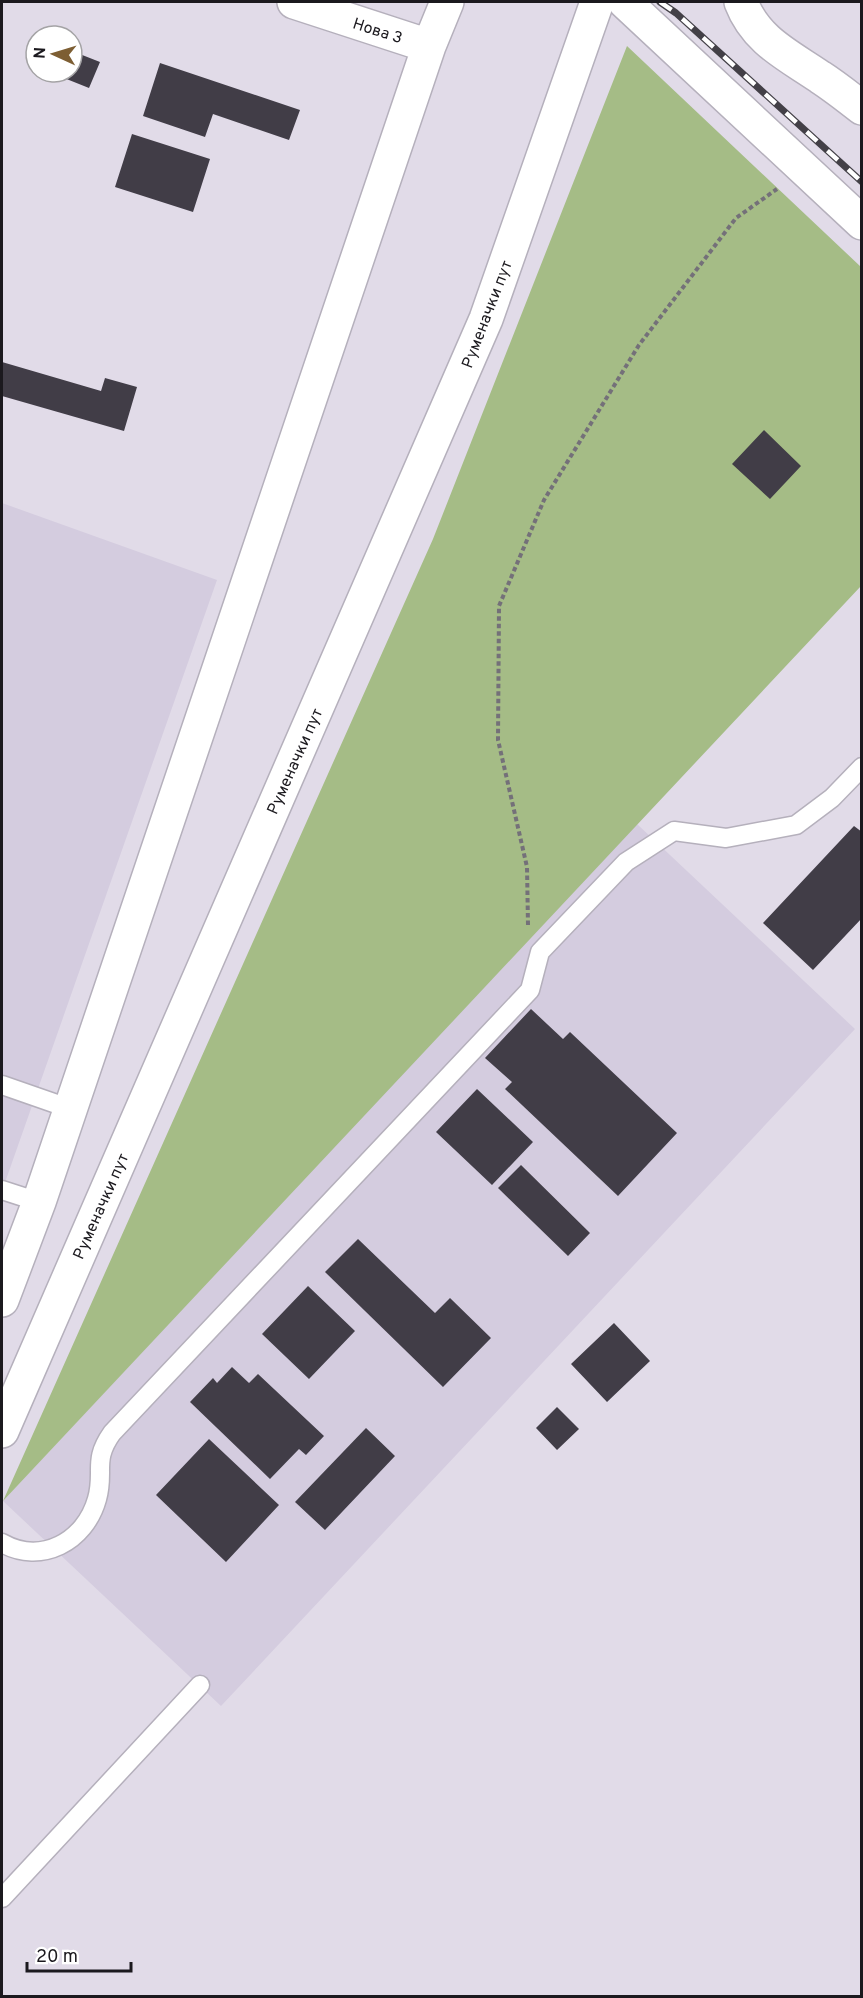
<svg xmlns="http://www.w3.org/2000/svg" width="863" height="1998" viewBox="0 0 863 1998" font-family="Overpass,sans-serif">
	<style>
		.built { fill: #d4ccdf }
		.green { fill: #a5bc86 }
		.building { fill: #413d47 }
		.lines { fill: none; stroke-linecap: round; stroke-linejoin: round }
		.lane-casing { stroke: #b5b0bc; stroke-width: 21 }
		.street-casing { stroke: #b5b0bc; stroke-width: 36 }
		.secondary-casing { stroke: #b5b0bc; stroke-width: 36 }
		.path { stroke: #747079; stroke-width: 4; stroke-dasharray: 4.5 3; stroke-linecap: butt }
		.lane { stroke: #fff; stroke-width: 18 }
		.street { stroke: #fff; stroke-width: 33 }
		.secondary { stroke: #fff; stroke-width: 33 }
		.rail-casing { stroke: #434047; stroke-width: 7 }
		.rail { stroke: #fff; stroke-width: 4.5; stroke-dasharray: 14; stroke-linecap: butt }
		.labels { text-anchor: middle; stroke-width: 6; stroke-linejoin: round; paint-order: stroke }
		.street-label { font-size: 16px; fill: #1b191e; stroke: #fff }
	</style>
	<rect width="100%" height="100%" fill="#e1dbe8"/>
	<!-- built -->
	<path class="built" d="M2,503l215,77 -215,611z
		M636,823l219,206 -634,677 -218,-205z"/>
	<!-- green -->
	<path class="green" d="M627,46l234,221v319l-858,915 430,-962z"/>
	<!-- building -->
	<path class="building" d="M72,51l28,11 -11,26 -40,-16h23z
		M160,63l140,47 -11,30 -76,-26 -8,23 -62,-21z
		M132,134l78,25 -17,53 -78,-25z
		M2,362l99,29 4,-13 32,9 -13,44 -122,-35z
		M764,430l37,36 -31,33 -38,-35z
		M854,826l8,6v86l-49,52 -50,-47z
		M531,1009l32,30 7,-7 107,101 -59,63 -113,-107 7,-7 -27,-24z
		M477,1089l56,53 -41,43 -56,-53z
		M521,1165l69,68 -22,23 -70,-68z
		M358,1239l77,74 15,-15 41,40 -48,49 -118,-115z
		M308,1286l47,45 -46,48 -47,-45z
		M614,1323l36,38 -43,41 -36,-38z
		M232,1367l17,16 9,-9 66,62 -18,19 -7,-6 -29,30 -80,-77 23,-24 4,5z
		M557,1407l22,22 -22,21 -21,-22z
		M366,1428l29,28 -70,74 -30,-28z
		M209,1439l70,66 -53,57 -70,-67z"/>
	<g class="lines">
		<defs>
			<path id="lane" d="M2,1085l69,24
				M2,1190l37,12
				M2,1543c39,22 83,-1 95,-44 8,-28 -5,-38 15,-66l418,-443 10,-38 86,-90 48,-31 52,7 70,-13 36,-27 30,-31
				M2,1898l198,-213"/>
			<path id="street" d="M294,2l135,44
				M625,2l237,221
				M741,2c15,39 47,53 79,75 14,9 28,20 42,31
				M2,1300l37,-98 390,-1156 18,-44"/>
			<path id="secondary" d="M2,1431l484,-1112 111,-317"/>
		</defs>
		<!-- lane casing -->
		<use href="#lane" class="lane-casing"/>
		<!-- street casing -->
		<use href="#street" class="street-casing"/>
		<!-- secondary casing -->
		<use href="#secondary" class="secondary-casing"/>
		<!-- path -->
		<path class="path" d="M528,925l-1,-58 -29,-127 1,-134 45,-106 95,-155 97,-127 41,-29"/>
		<!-- lane -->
		<use href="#lane" class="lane"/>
		<!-- street -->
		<use href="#street" class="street"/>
		<!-- secondary -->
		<use href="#secondary" class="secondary"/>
		<defs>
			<path id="rail" d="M660,2l16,11 186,169"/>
		</defs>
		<!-- rail casing -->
		<use href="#rail" class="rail-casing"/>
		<!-- rail -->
		<use href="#rail" class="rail"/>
	</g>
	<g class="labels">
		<!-- street labels -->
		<g class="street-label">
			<text transform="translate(378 30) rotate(18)" y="6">Нова 3</text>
			<text transform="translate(486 314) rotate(-69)" y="6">Руменачки пут</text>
			<text transform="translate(294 761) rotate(-66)" y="6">Руменачки пут</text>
			<text transform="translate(100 1206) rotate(-66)" y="6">Руменачки пут</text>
		</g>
	</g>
	<!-- border -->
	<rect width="863" height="1998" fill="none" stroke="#1b191e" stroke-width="6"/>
	<!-- north arrow -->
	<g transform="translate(54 54) rotate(274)"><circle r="28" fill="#ffffff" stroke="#a4a3a5" stroke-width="1.5"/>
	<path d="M0-4.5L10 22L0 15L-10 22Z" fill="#7d5e33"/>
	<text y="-9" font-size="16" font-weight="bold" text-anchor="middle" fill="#1b191e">N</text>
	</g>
	<!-- scale -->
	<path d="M27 1962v9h104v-9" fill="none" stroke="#1b191e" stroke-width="3"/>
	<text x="36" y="1962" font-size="18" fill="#1b191e" stroke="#ffffff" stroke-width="4.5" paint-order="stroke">20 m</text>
</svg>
